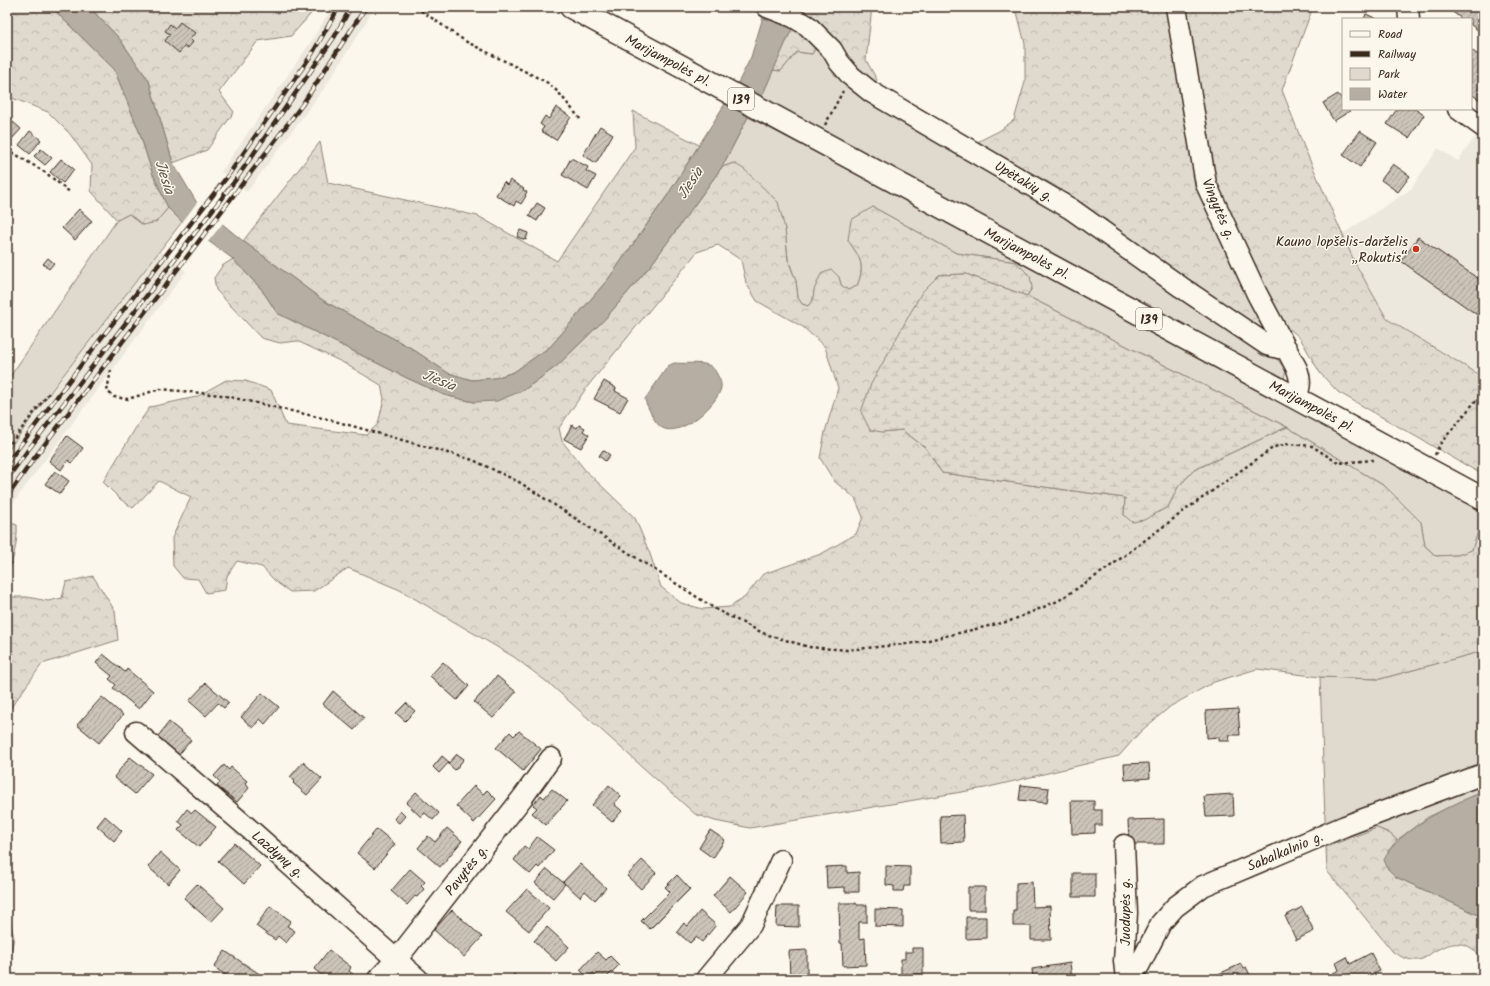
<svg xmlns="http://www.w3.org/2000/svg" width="1490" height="986" viewBox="0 0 1490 986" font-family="Kalam,sans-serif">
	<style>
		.built { fill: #ede8dd }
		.green { fill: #dfd9ce; stroke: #8d8276 }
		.forest { fill: url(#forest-crowns); stroke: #8d8276; fill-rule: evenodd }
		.wetland { fill: url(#wetland-marsh); stroke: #8d8276 }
		.water { fill: #b6aea2; stroke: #85796d }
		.pier { fill: #fbf7ec }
		.building { fill: url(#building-hatch); stroke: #3b2a1e }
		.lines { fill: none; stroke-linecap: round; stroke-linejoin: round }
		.minor-casing { stroke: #3b2a1e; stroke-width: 23 }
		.major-casing { stroke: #3b2a1e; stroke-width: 25 }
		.path { stroke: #3b2a1e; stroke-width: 2.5; stroke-dasharray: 3 3; stroke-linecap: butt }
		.minor { stroke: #fbf7ec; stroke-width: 20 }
		.major { stroke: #fbf7ec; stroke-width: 22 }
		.rail-casing { stroke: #3b2a1e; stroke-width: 4.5 }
		.rail { stroke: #fbf7ec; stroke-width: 3; stroke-dasharray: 9; stroke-linecap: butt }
		.poi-dot { fill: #c8321e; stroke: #fbf7ec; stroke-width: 1.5 }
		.labels { text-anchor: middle; stroke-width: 3; stroke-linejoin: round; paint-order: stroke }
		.shield { fill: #fbf7ec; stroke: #75685c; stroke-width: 1 }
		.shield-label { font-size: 13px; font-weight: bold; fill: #3b2a1e }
		.street-label { font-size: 14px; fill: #3b2a1e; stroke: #fbf7ec }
		.poi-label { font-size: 14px; fill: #3b2a1e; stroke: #fbf7ec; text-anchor: end }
		.water-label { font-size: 15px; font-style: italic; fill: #605246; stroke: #fbf7ec }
	</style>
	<defs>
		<pattern id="forest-crowns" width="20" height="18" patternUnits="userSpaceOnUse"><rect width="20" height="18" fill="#dfd9ce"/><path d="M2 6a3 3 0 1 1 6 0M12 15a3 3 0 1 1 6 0" fill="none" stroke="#c0bab0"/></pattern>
		<pattern id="wetland-marsh" width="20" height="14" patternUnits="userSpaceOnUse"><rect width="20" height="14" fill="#dfd9ce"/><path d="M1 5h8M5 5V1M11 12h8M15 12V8" fill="none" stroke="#c0bab0"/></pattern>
		<pattern id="building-hatch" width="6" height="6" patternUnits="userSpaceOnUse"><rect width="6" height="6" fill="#ccc4b9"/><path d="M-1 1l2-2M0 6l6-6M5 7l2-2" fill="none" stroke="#a79f96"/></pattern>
	</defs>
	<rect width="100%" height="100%" fill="#fbf7ec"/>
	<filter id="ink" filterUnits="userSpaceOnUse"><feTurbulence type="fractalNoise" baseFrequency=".025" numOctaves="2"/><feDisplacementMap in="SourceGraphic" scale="8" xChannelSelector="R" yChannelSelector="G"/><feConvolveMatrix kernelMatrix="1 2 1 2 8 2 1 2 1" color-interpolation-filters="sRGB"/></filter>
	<g filter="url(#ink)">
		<!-- built -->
		<path class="built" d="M332,7h42l-8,15 -41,65 -78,105 -26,-20 91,-132z
			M1481,128l2,2v247l-96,-58 -32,-55 -13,-30 69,-45 27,-41 20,13z
			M160,251l26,20 -179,240v-59l51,-70z"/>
		<!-- green -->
		<path class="green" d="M817,46l8,14 15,15 226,139 128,92 83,53 9,11 -2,8 -522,-282 11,-26 8,1 16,-19 15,2z
			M748,117l239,125 496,266v20l-3,-2 -8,24 -14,5 -22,1 -11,-10 -4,-24 -35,-35 -99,-60 -260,-131 5,-8 -16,-26 -60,-9 -83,-46 -25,33c12,18 18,24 9,46l-9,4 -7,-5 -2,-8 -25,13 -1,10 -5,6 -6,-2 -4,-6 -2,-17 -8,-22 -3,-30 -51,-66 -12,4z
			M168,208l14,14 -124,160 -51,70v-71l110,-161 12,-6 14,11 12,-3z
			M1479,652l4,26v114l-55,25 -31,23 -8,-7 -12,-5 -51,19 -6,-170 60,2z"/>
		<!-- forest -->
		<path class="forest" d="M7,7h44l63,62 25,62 13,41 16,36 -12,14 -13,3 -14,-11 -12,6 -26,-29 1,-26 -22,-31 -22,-22 -41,-16z
			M89,7h228l-26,29 -33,5 -39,51 15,20 -27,38 -34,13 -24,-82 -30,-43z
			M798,7h74l-6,53 11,20 -5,6 -55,-40 -5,8 -15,-2 -16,19 -8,-1 25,-55z
			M1011,7h302l-31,83 22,57 51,116 32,56 96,58v98l-145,-83 -18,-19 -20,-35 -9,-8 -31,-2 -88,-60 -89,-64 -31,-20 -73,-38v-5l20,-10 15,-11 11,-38v-38l-7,-28z
			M633,111l66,34 -32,51 -58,82 -58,68 -37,26 -19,6 -23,2 -24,-7 -37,-25 -87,-47 -81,-60 77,-99 8,41 150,33 79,45 78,-114z
			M734,163l11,7 33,32 7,27 3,31 8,21 2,17 4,6 6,2 5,-6 1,-10 7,-16 10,-5 8,8 2,8 7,5 9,-4c9,-22 3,-28 -9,-46l3,-20 22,-13 83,46 60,9 14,14 2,12 -5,8 -61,-22 -27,1 -17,17 -40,140 20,-2 24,18 16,25 183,25 -1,17 44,-8 10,-20 16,-17 93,-43 99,60 35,35 4,24 11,10 22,-1 14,-5 8,-24 3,2v123l-103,28 -60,-2 -63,-8 -43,13 -43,24 -30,25 -22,25 -134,32 -235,40 -35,-7 -20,-7 -144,-129 -37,-28 -114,-67 -52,-22 -34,23 -24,1 -14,-10 -14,-15 -25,-6 -10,15 -2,14 -19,3 -8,-14 -15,-1 -10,-12 -1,-28 19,-41 -32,-16 -26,27 -13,-9 -17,-17 35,-58 12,-17 46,-10 30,-17 20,1 25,9 15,35 80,10 12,-11 6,-25 -3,-14 -39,-23 -45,-21 -17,2 -19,-5 -45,-48 -2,-12 8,-12 11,-7 29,31 15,23 130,65 37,17 30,7 50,-12 33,-24 48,-47 46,-54 71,-98zM718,245l23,15 5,23 11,18 46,26 22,20 13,41 -13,44 -5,26 14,23 21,17 8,19 -7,17 -35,20 -58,20 -18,23 -15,10 -27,2 -22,-6 -20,-16 -11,-33 -15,-36 -50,-48 -23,-29 -3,-13 28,-41 110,-135z
			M11,523l6,2c1,19 -5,37 -10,54v-48z
			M93,576l22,35 3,29 -76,24 -35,49v-122l2,6h18l21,4 14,-3 4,-16z
			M1377,828l12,5 8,7 -9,11v18l8,8 87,40v41c-17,-18 -29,-18 -50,-6 -4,3 -9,7 -14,8 -10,1 -18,-3 -26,-8l-66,-81 -1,-24z
			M7,907l7,31 -7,28z"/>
		<!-- wetland -->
		<path class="wetland" d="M966,274l61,22 260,131 -93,43 -16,17 -10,20 -24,13 -12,2 -8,-7 1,-17 -183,-25 -16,-25 -24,-18 -20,2 -12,-2 -9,-18 10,-28 51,-92 17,-17z"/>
		<!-- water -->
		<path class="water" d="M51,7h38l30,31 30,43 24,82 24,40 46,38 81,60 87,47 37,25 24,7 23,-2 19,-6 37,-26 58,-68 58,-82 71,-113 13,-26 15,-50h32v8l-36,81 -14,21 -26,50 -71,98 -46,54 -48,47 -33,24 -27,11 -23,1 -30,-7 -37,-17 -130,-65 -15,-23 -29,-31 -51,-37 -14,-14 -16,-36 -13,-41 -25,-62z
			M674,363c9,1 26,-1 34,2 4,1 7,5 9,9 2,4 5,9 4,14 -4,17 -38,47 -56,41 -9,-2 -15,-18 -19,-26l-1,-4 23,-33z
			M1483,792v125l-87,-40 -8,-8 -4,-9c13,-30 69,-57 99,-68z"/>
		<!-- pier -->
		<path class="pier" d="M198,201l25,22 -16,20 -26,-19z"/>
		<!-- building -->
		<path class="building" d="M1446,7h37v27l-12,-9v-6h-9z
			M1366,14l11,5h-13z
			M180,22l15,11 -5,6 3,3 -5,6 -3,-2 -6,7 -14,-12 5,-7 -5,-3 5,-7 5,4z
			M1471,50l12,8v9l-4,6 4,2v27l-12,-8z
			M1338,94l5,7v8h5l2,2 -16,10 -11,-18z
			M556,107l15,10 -15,23 -15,-9 3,-4 -4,-3 5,-8 4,3z
			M1397,109h18l9,6 -15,23 -22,-14z
			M13,122l8,7 -11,12 -3,-3v-9z
			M600,126l13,8 -17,29 -13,-8z
			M30,131l11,9 -11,14 -11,-9z
			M1360,131l17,11 -17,25 -17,-12z
			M41,149l11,9 -7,7 -11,-9z
			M571,158l17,9 -2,4 10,5 -8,14 -26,-15z
			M61,159l13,10 -11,14 -13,-11z
			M1393,164l17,12 -12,16 -17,-12z
			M510,180l14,9 -1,1 4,2 -2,3 1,1 -5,8 -5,-3 -2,5 -18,-11 8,-13 3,3z
			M537,203l8,5 -8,13 -8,-5z
			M79,209l13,12 -17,19 -13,-12z
			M520,230l8,3 -2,7 -9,-3z
			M1418,237l65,45v37l-82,-58z
			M48,258l6,5 -5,6 -6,-5z
			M604,381l12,7 -1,3 13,7 -8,14 -26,-13z
			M572,425l5,3 2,-3 6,3 -2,3 6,4 -8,13 -17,-9z
			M67,436l16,12 -11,15 -4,-3 -7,10 -12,-9z
			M603,450l7,5 -5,6 -6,-5z
			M55,471l14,10 -9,13 -15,-10z
			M103,654l22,18 2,-3 26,22 -14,18 -26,-21 3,-3 -7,-6 3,-3 -16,-13z
			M443,662l26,24 -12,14 -27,-24z
			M497,676l19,16 -23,26 -19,-16z
			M206,683l23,20 -5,5 -6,-5 -12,13 -17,-15z
			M333,691l31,27 -10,12 -31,-26z
			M262,693l17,14 -14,17 -5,-5 -7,9 -12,-11z
			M102,697l21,18 -24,28 -22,-18z
			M406,703l9,8 -10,10 -9,-8z
			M1238,709l2,26h-11l1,6h-11v-4l-12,1 -1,-27z
			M169,722l22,18 -14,17 -22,-17z
			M519,731l22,18 -18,22 -27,-23 14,-16 4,4z
			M457,754l7,5 -9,11 -7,-6z
			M442,756l7,6 -10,11 -6,-6z
			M130,757l22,17 -17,20 -21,-17z
			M303,762l19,17 -15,16 -14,-12 2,-2 -5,-4z
			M1149,763l1,15 -25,2 -1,-16z
			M224,765l5,5 2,-3 16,14 -2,2 4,5 -12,14 -20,-16 3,-4 -6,-6z
			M609,785l12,11 -7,8 8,7 -10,11 -20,-17z
			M1021,785l28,3 -2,15 -28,-3z
			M474,786l9,8 4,-4 9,9 -22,24 -18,-17z
			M552,789l15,12 -21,24 -14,-12 5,-5 -4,-3 8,-10 3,3z
			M416,792l23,21 -6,7 -8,-7 -4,4 -15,-14z
			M1233,794l1,22 -28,1 -2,-21z
			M1071,801h23v9h8v15h-7v8l-23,1z
			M187,809l5,4 3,-3 21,17 -17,20 -21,-17 5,-5 -5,-4z
			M400,811l5,5 -6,7 -5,-4z
			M963,815l1,27 -23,1 -1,-27z
			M105,816l17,15 -8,10 -17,-15z
			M1164,819v25h-35l-1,-24z
			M447,828l15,13 -22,26 -22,-19 10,-12 7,6z
			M377,829l18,15 -20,24 -18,-15z
			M710,830l15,10 -12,18 -14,-10z
			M537,837l17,13 -15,18 -2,-2 -7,8 -16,-14 10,-14 4,3z
			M234,843l26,23 -16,18 -26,-23z
			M160,852l20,18 -12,14 -20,-17z
			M642,860l14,13 -15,16 -14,-13z
			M580,864l26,24 -11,12 -10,-9 -5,6 -17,-15z
			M847,866v7l12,-1v20h-14v-5l-18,1 -1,-21z
			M886,866l24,1v19h-6l-1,5h-9v-5l-8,-1z
			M410,869l15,13 -4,4 3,3 -7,8 -2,-1 -8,9 -16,-14z
			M547,869l18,15 -12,14 -18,-15z
			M1073,873h22v24h-22z
			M677,875l13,14 -40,40 -9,-8 29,-29 -5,-5z
			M730,876l18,16 -17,20 -18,-16z
			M1032,882l1,25 17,-1 1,34h-20v-14h-18v-16h3v-27z
			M197,884l27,24 -13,14 -27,-24z
			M968,887h17v23h-17z
			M527,889l22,19 -20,23 -23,-19z
			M839,903h17l1,2h10v17h-8v17l6,-1 1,27 -23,1 -1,-23h-2z
			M270,906l21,15 -4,5 8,5 -9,12 -8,-7 -3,4 -19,-14z
			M777,906h22v21l-23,-1z
			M1302,907l12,24 -18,9 -11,-24z
			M875,909l28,1v17l-28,-1z
			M452,910l30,27 -18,20 -30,-27z
			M700,911l16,14 -14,17 -6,-5 -6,6 -13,-11 7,-9 4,3z
			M966,917h20v21l-20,1z
			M547,927l22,20 -13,14 -22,-20z
			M912,948h11v26h-22v-15h4v-7h7z
			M329,950l22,17 -2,4 5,4 -3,4h-24l-13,-10z
			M807,950v29h-17l-1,-28z
			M225,951l36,24 -2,4h-28l-17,-12z
			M597,952l9,8 4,-4 9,9 -14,14h-6l-6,-6 -5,5 -8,-8z
			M1371,953l9,18 -16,8h-28l-3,-6 6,-3 -3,-7 11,-6 3,7z
			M1070,963l2,16h-39l-1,-10z
			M1241,964l2,4 3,-1 6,12h-36l-2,-3z
			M514,974l5,5h-10z"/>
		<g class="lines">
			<defs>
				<path id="minor" d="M767,7l26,10 15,9 24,24 7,12 12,14 20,16 200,117 110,78 86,58 12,3 8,1
					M1176,7l30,177 51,110 40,75c4,11 4,17 -1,28
					M1408,7l1,12
					M1458,109l25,18
					M136,732l118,101 164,146
					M1124,845l3,68 -3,48 2,18
					M378,979l19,-20 126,-162 28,-39
					M706,979l45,-54 30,-65
					M1126,979l13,-13 22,-43 14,-16 28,-21 142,-60 138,-52"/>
				<path id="major" d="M571,7l912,492"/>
			</defs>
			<!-- minor casing -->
			<use href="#minor" class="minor-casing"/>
			<!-- major casing -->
			<use href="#major" class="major-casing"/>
			<!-- path -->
			<path class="path" d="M416,7l49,34 83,42 11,10 22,27
				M825,125l18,-34
				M7,149l39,24 25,20
				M111,370l-4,21 7,6 14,2 32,-10 61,6 110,25 142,40 46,22 198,128 48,24 44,13 38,3 69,-7 94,-22 48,-20 50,-33 76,-57 90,-64 15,-3 23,2 26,17 35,-3
				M7,448l42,-55
				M1435,455l5,-11 43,-52"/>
			<!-- minor -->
			<use href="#minor" class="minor"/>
			<!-- major -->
			<use href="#major" class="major"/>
			<defs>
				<path id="rail" d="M7,463l92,-122 128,-164 85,-123 27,-47
					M7,479l21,-29 206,-268 101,-146 16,-29
					M7,497l28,-40 145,-191 122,-161 64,-98"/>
			</defs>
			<!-- rail casing -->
			<use href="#rail" class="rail-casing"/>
			<!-- rail -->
			<use href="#rail" class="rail"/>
		</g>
	</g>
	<!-- markers -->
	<circle class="poi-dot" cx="1416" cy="249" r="4"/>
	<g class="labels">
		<!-- shield labels -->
		<g class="shield">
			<rect x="728" y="88" width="26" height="22" rx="3"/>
			<rect x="1136" y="308" width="26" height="22" rx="3"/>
		</g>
		<g class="shield-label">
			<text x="741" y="104">139</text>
			<text x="1149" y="324">139</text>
		</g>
		<!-- street labels -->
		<g class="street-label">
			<text transform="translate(668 60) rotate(28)" y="5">Marijampolės pl.</text>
			<text transform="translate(1024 181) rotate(31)" y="5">Upėtakių g.</text>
			<text transform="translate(1219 209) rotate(67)" y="5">Vingytės g.</text>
			<text transform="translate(1027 253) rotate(28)" y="5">Marijampolės pl.</text>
			<text transform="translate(1312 406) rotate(28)" y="5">Marijampolės pl.</text>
			<text transform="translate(1285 851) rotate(-23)" y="5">Sabalkalnio g.</text>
			<text transform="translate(278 854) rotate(41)" y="5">Lazdynų g.</text>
			<text transform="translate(466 870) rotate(-52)" y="5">Pavytės g.</text>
			<text transform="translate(1125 912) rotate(-90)" y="5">Juodupės g.</text>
		</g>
		<!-- poi labels -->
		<g class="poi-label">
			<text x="1408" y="246">Kauno lopšelis-darželis<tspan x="1408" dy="16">„Rokutis“</tspan></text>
		</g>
		<!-- water labels -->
		<g class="water-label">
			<text transform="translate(165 177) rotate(72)" y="5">Jiesia</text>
			<text transform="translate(690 183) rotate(-57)" y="5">Jiesia</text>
			<text transform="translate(439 380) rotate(22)" y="5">Jiesia</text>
		</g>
	</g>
	<!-- margin -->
	<rect width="1490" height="986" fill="none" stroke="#fbf7ec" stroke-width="24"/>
	<rect x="12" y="12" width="1466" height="962" fill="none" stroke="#3b2a1e" stroke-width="1.5" filter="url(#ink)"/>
	<!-- legend -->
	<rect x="1342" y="18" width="130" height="92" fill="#fbf7ec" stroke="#aea59a"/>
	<rect x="1350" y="31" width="20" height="6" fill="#fbf7ec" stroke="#aea59a"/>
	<text x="1378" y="38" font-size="12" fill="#3b2a1e">Road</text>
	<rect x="1350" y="51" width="20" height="6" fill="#3b2a1e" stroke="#aea59a"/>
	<text x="1378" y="58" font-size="12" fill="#3b2a1e">Railway</text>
	<rect x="1350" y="68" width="20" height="12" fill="#dfd9ce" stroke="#aea59a"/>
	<text x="1378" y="78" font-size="12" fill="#3b2a1e">Park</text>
	<rect x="1350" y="88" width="20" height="12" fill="#b6aea2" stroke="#aea59a"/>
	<text x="1378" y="98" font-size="12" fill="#3b2a1e">Water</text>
</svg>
